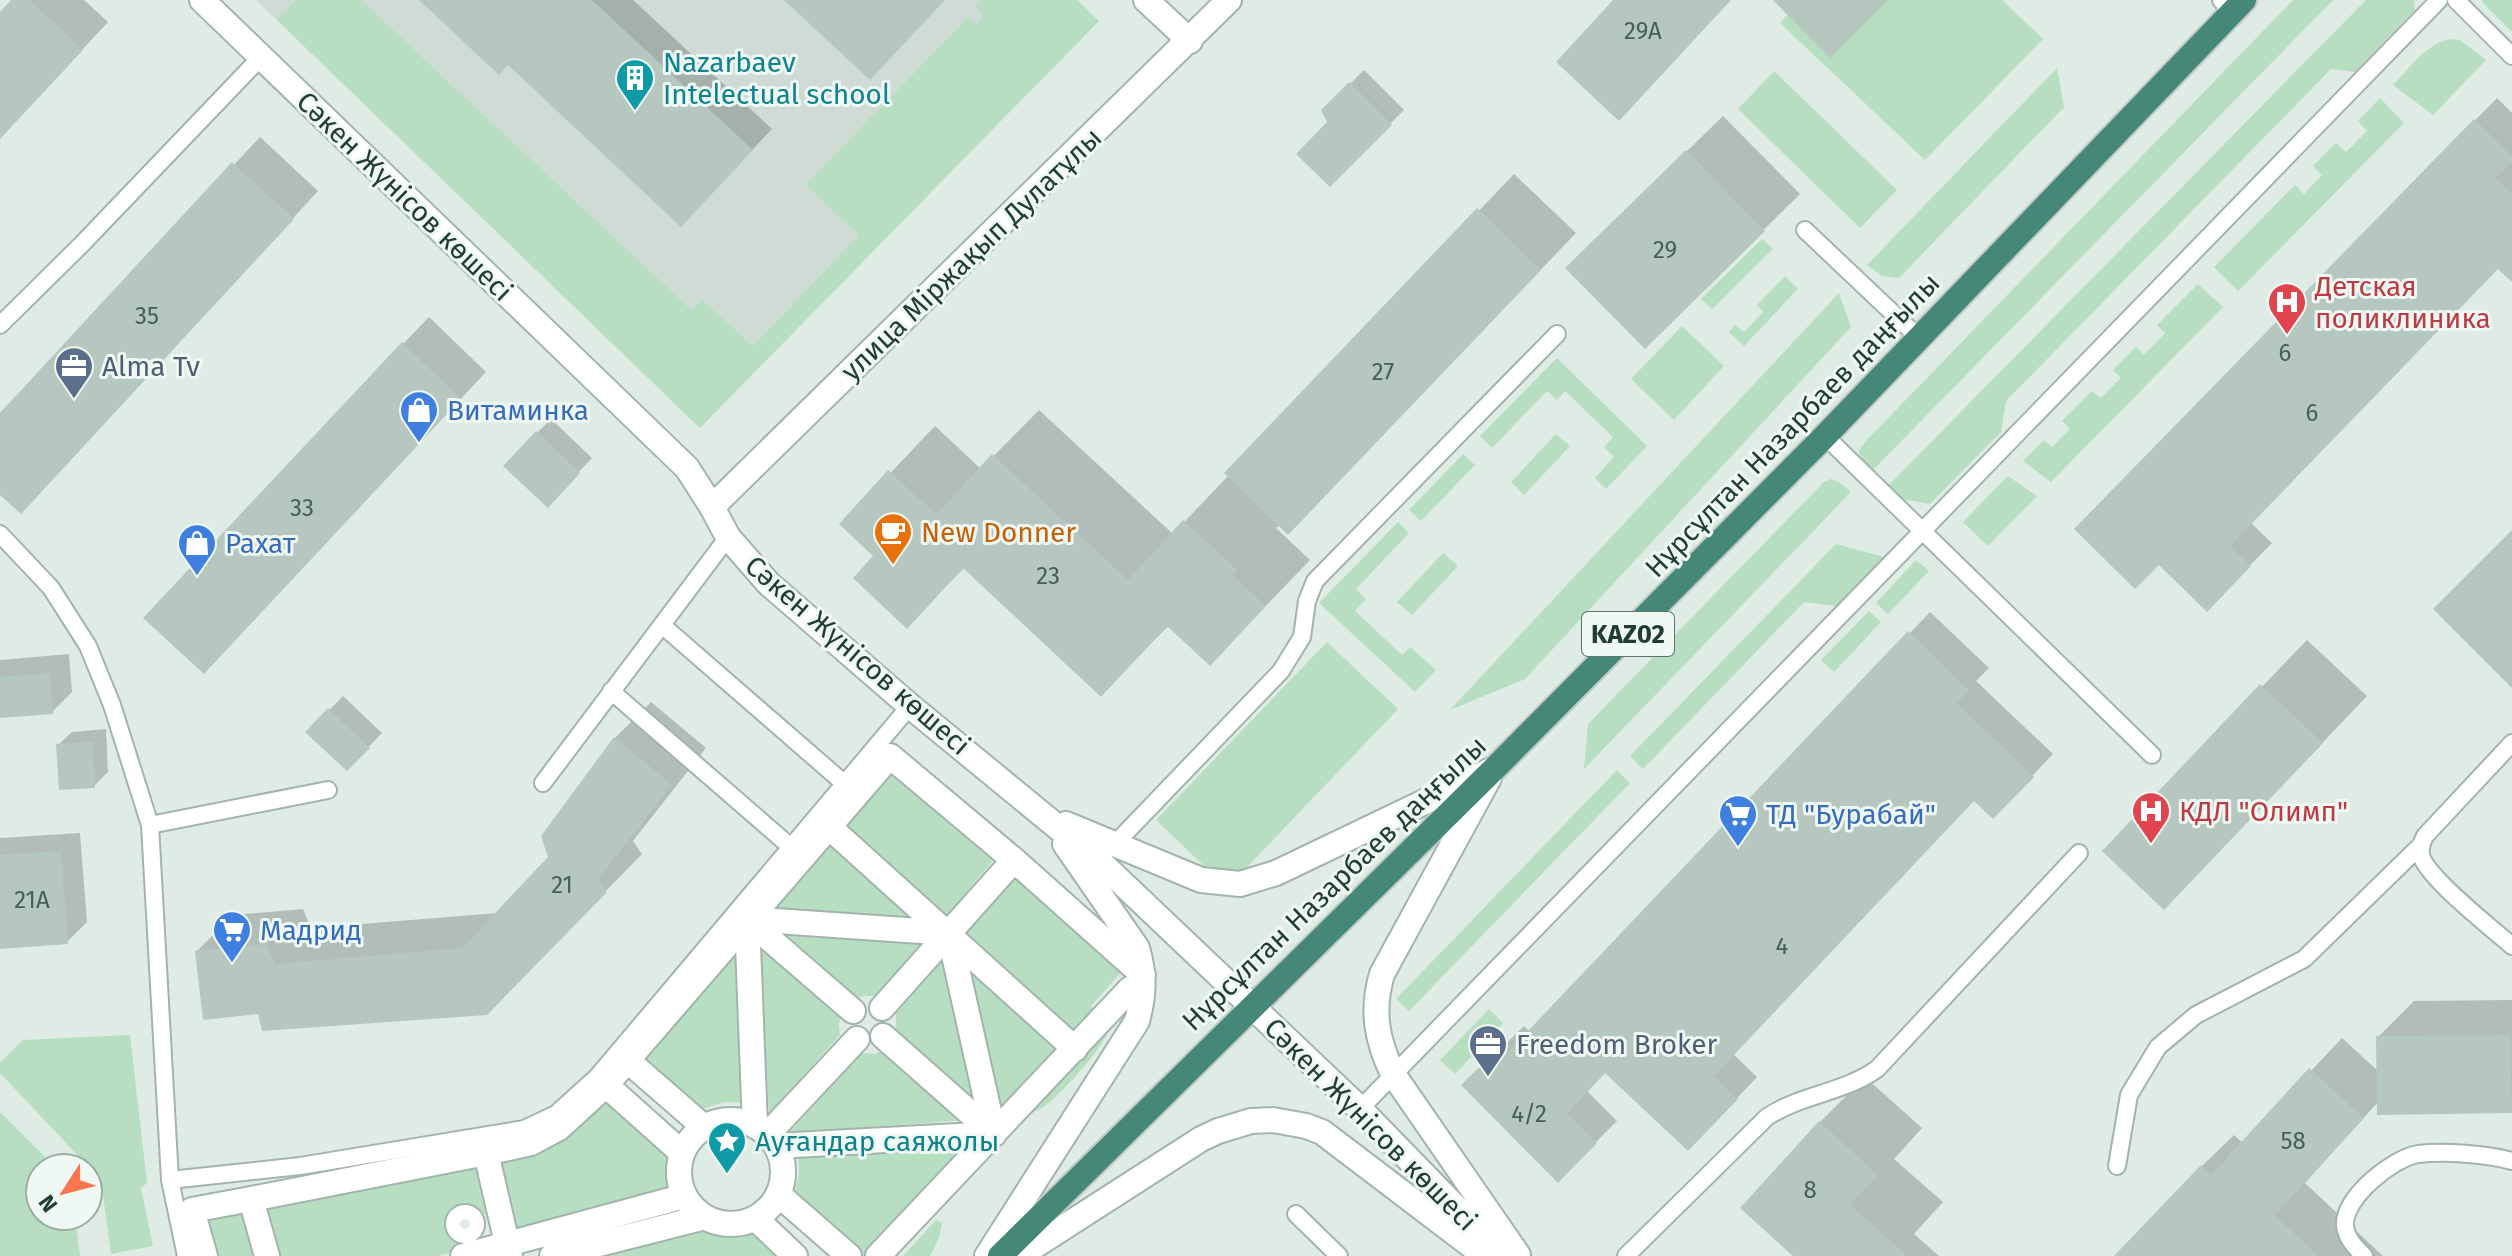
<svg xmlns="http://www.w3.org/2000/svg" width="2512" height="1256" viewBox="0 0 2512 1256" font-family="'Fira Sans',sans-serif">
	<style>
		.built { fill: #cedcd5 }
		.green { fill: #b7dec1 }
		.shadow { fill: #0003 }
		.building { fill: #b5c7bf }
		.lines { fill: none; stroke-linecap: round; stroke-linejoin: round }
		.service-casing { stroke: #a2b4ad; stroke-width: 20 }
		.pedestrian-casing { stroke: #a2b4ad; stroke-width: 28 }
		.minor-casing { stroke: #a2b4ad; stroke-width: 28 }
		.tertiary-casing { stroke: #a2b4ad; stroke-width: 28 }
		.trunk-casing { stroke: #c0c9c6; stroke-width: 28 }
		.service { stroke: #fff; stroke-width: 16 }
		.pedestrian { stroke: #fff; stroke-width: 24 }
		.minor { stroke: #fff; stroke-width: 24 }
		.tertiary { stroke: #fff; stroke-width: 24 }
		.trunk { stroke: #458877; stroke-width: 24 }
		.labels { text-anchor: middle; stroke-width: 6; stroke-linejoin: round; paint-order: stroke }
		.number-label { font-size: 24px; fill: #446057 }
		.shield { fill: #f0f8f4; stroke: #5e756e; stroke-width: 2 }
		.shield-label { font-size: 26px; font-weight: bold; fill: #1f3d34 }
		.culture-label { font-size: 28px; fill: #0d838f; stroke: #f0f8f4; text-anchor: start }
		.street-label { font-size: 28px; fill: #1f3d34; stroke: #f0f8f4 }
		.health-label { font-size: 28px; fill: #be3a42; stroke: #f0f8f4; text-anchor: start }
		.service-label { font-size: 28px; fill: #4e5e75; stroke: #f0f8f4; text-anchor: start }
		.shop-label { font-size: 28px; fill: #366cbe; stroke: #f0f8f4; text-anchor: start }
		.food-label { font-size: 28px; fill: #c56008; stroke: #f0f8f4; text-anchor: start }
	</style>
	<rect width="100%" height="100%" fill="#dfece6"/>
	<!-- built -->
	<path class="built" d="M256,0h821l-377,428z"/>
	<!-- green -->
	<path class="green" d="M296,0h65l330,310 11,-10 51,46 106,-111 -53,-50 162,-168 8,8 8,-9 -8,-10 6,-6h95l22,21 -399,407 -423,-408z
		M1801,0h201l41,39 -118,121 -145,-137z
		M2293,0h40l-461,471 -12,-12 -1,-8 6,-9z
		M2366,0h48l1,10 -60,62 -24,-3 -325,332 -5,31 -71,72 -28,-5 -14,-13z
		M2482,0h30v32l-29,-29z
		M2450,39l10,1 26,20 -53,55 -40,-30c16,-16 34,-42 57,-46z
		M2057,68l7,39 -165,171 -17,-2 -15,-11z
		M1774,71l123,119 -37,38 -122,-119z
		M2380,98l24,25 -166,168 -24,-24 81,-82 9,9 18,-19 -9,-9 23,-23 10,9 21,-21 -9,-10z
		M1762,239l11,10 -61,60 -11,-10z
		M1785,276l13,13 -54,57 -15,-14 6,-7 9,7 19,-20 -6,-7z
		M2198,284l25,23 -172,175 -28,-21 21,-21 8,7 18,-18 -8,-8 30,-30 9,7 20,-20 -8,-8 23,-23 8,8 21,-22 -8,-8z
		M1839,293l12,34 -326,352 -75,31z
		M1682,326l42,40 -50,54 -43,-41z
		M1557,358l90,88 -41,43 -11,-11 19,-21 -10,-10 9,-10 -48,-46 -8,9 -10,-9 -55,57 -12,-12z
		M1556,434l14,12 -46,49 -13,-13z
		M1463,454l12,11 -54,56 -12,-11z
		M2008,476l29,20 -49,50 -25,-24z
		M1831,479l8,3 12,10 -267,277 4,-45 236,-242z
		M1398,522l11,11 -53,56 10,10 -11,12 47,44 8,-8 26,23 -21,22 -96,-89z
		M1836,544l48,13 -48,49 -32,-4 -161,167 -13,-13z
		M1443,553l15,13 -46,49 -15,-13z
		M1916,560l13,11 -41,43 -12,-11z
		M1869,611l12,11 -47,50 -13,-12z
		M1327,642l71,67 -171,179 -71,-68z
		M893,768l103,89 -51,61 -104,-89z
		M1617,770l13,13 -221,228 -13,-12z
		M830,844l91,78 -155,-7z
		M1019,873l105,96 -33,37 9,9 -23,25 -114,-105z
		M770,929l158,8 -52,59h-11l-11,3z
		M759,940l83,72 -3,12 1,11 -71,78z
		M740,942l5,161 -20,-1 -26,8 -61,-52z
		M947,955l32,154 -83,-74v-21z
		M965,959l99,94 -66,69z
		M1489,1009l14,14 -48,51 -15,-14z
		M1111,1022c2,17 -54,77 -69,86 -5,3 -12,5 -18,7z
		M130,1035l17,148 -6,5 12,58 -42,8 -10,-74 -101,-107v-10l23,-23z
		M884,1049l83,71 -178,13 72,-80 14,1z
		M603,1094l64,59 -2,21 5,20 -153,43 -19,-80z
		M0,1112l56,56h-16v48h35l5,40h-80z
		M979,1143l-107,113h-10l-68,-61 5,-20 -1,-21z
		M474,1163l12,51 -11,3 -9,-6 -12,8v7l10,9 4,13 -30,8h-161l-13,-52z
		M241,1206l13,50h-44l-11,-41z
		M936,1220l6,3 -3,15 -9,18h-27z
		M696,1225l27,10 32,-3 25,24h-201z"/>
	<!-- shadow -->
	<path class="shadow" d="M14,0h70l24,22 -108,116v-123z
		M422,0h211l139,129 -71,75z
		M1364,70l40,40 -74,74v-62l-7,-11z
		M2497,98l15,15v166l-14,-13 -248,256 22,21 -65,66 -48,-47 -83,-33z
		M1723,116l77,78 -155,153 -41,-115z
		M260,137l58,54 -271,294 -47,7v-76z
		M1514,174l62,59 -252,263 -48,32 34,32 -100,104 -41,-39 -68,70 -136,-128 -58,59 -31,-70 -34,-32 93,-98 46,43 58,-59 134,124z
		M429,317l57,55 -256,273 173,-301z
		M551,419l41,39 -31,33 -24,-58z
		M1930,612l59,56 -13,13 77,73 -39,41 -39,4 -242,255 24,23 -48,51 -103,-57 -19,20 30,30 -59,59 -94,-95 60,-59 6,6z
		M2307,640l60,56 -158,166 -105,-11z
		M69,654l3,38 -20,20 -52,4v-56z
		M343,696l39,37 -35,36 -39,-37z
		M651,702l55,46 -73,93 9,13 -119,122 -264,36 -62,-61 36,-36 70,-6 8,19 187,-15 53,-55 64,-120z
		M106,729l2,43 -14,14 -36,-41 14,-13z
		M80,833l7,89 -20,20 -67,5v-109z
		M2512,1000v109l-2,2 -132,-9 -73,81 78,73h-249l68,-90 32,-31 9,8 99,-105 36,33v-34l36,-36z
		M1865,1077l57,51 -28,31 49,43 -29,32 25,22h-143l24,-134z"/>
	<!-- building -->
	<path class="building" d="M11,0h19l53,50 -83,89v-127z
		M419,0h173l161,150 -72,77 -173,-162 -9,10z
		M784,0h161l-75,80z
		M1613,0h118l-112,121 -63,-59z
		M1773,0h115l-58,58z
		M1349,82l43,43 -62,62 -34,-33 31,-32 -6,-12z
		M2474,119l38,37v6l-16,16 16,15v89l-14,-13 -268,277 21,20 -44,46 -48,-47 -24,24 -61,-60z
		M1686,150l79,81 -120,118 -80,-81z
		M232,162l62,57 -273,295 -21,-19v-82z
		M1477,208l64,62 -253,265 -64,-62z
		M402,342l59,57 -257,275 -61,-56z
		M536,431l44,42 -32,35 -45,-42z
		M992,454l136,126 55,-60 54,50 -5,5 34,31 -56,60 -43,-40 -66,71 -138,-129 -56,61 -54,-51 20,-22 -34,-32 49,-54 48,44z
		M2512,530v158l-79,-79z
		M1908,631l61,59 -12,13 77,74 -41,42 -19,-18 -260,275 24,23 -50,52 -83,-78 -37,40 29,30 -39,40 -97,-98 40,-39 7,6z
		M50,673l3,41 -53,4v-41z
		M2260,684l63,59 -159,167 -62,-59z
		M328,708l42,40 -23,23 -42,-39z
		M614,737l58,48 -74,94 9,13 -120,123 -225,16 -4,-17 -55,6 -8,-69 71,-7 9,20 187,-16 86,-91 -7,-21z
		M93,742l2,46 -36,2 -3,-46z
		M61,851l7,93 -68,5v-94z
		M2510,1035l2,78 -135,2 -1,-79z
		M2309,1068l55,50 -89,97 43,41h-204l87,-91 10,10z
		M1819,1121l59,54 -27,30 56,51h-114l-53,-48z"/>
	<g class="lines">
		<defs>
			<path id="service" d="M2221,0l11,12
				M2456,0l56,56
				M1805,230l114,108
				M0,325l83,-82 178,-186
				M1825,436l327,319
				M0,534l51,54 37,58 24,59 38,120 20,355 16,76
				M663,626l183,159
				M611,691l181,157
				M2512,743l-87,93c-3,6 -5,12 -4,19 5,22 72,74 91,91
				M543,783l185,-246
				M150,825l178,-35
				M1111,848l170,-177 21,-34 5,-36 8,-20 242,-247
				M1360,1109l1079,-1109
				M2117,1166l12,-71 29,-48 38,-32 108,-56 117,-114
				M170,1180l130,-14 224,-37 32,-15 41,-37 313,-371
				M1296,1214l43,42
				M1626,1256l141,-139c35,-23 76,-24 110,-48l202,-216
				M2364,1256c-9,-9 -18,-18 -19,-31 -1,-28 48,-67 73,-71 26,-3 69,0 94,7"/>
			<path id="pedestrian" d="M828,826l247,223
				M743,916l110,95
				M882,1008l132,-148
				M883,1036l111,98
				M627,1060l77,67
				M606,1085l76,68
				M679 1172a52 52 0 1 1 104 0a52 52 0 1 1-104 0Z
				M755,1126l-8,-207 202,14 45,201 -218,12
				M767,1135l90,-96
				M778,1194l71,62
				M458 1224a7 7 0 1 1 14 0a7 7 0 1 1-14 0Z
				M755,1218l40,38
				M205,1256l-13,-46 59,-11
				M267,1256l-16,-57 235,-46
				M463,1256l222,-60
				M510,1256l-24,-103 45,-10 28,-15 47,-43 284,-329 124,104 129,115
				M552,1256l153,-39
				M878,1256l252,-267"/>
			<path id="minor" d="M1146,0l44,41
				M712,507l517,-507"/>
			<path id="tertiary" d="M202,0l485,468 25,39 16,30 40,46 142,123 190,156 260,247 143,147
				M1489,778l-107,196c-11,37 -5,67 11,100l125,181
				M1066,824l135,56 39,4 36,-11 213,-102
				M987,1256l150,-235c7,-26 8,-46 0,-73l-72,-104
				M1019,1256l182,-117 17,-8 33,-10 22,-1 33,6 16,6 163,124"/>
			<path id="trunk" d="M1000,1256l494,-487 331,-333 419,-436"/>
		</defs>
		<!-- service casing -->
		<use href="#service" class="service-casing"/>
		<!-- pedestrian casing -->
		<use href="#pedestrian" class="pedestrian-casing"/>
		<!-- minor casing -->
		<use href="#minor" class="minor-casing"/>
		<!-- tertiary casing -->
		<use href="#tertiary" class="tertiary-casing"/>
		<!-- trunk casing -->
		<use href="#trunk" class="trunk-casing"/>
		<!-- service -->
		<use href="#service" class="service"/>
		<!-- pedestrian -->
		<use href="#pedestrian" class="pedestrian"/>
		<!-- minor -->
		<use href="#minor" class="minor"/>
		<!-- tertiary -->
		<use href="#tertiary" class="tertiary"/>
		<!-- trunk -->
		<use href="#trunk" class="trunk"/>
	</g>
	<!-- icons -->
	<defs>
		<symbol id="building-pin" viewBox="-11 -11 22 30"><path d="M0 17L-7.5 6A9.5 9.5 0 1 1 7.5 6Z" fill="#0f9aa8" stroke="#f0f8f4"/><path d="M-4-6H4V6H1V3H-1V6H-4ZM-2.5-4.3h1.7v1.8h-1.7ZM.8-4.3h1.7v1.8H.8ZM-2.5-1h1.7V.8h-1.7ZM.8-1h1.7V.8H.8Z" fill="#fff"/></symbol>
		<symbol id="hospital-pin" viewBox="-11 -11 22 30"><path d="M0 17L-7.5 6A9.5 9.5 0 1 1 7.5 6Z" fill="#e0444e" stroke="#f0f8f4"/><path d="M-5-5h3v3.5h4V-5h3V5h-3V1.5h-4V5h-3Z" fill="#fff"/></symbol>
		<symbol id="office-pin" viewBox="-11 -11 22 30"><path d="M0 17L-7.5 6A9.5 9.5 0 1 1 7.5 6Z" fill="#5c6f8a" stroke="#f0f8f4"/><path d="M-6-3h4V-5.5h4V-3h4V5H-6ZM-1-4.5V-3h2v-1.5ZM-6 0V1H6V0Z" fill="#fff"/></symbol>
		<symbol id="shop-pin" viewBox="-11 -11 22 30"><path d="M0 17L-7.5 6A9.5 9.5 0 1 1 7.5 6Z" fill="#3f7fe0" stroke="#f0f8f4"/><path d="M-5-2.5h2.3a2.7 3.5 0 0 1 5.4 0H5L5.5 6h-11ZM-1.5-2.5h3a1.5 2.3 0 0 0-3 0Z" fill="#fff"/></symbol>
		<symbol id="cafe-pin" viewBox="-11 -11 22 30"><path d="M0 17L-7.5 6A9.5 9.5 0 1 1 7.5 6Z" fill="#e8710a" stroke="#f0f8f4"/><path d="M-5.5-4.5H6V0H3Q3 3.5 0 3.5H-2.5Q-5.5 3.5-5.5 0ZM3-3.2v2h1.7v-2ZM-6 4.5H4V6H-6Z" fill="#fff"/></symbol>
		<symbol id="supermarket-pin" viewBox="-11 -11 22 30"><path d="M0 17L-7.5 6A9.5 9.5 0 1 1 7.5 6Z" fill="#3f7fe0" stroke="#f0f8f4"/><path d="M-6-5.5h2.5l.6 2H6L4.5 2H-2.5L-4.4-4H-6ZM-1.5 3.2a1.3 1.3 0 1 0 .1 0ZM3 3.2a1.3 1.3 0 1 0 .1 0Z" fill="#fff"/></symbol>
		<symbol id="sight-pin" viewBox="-11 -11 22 30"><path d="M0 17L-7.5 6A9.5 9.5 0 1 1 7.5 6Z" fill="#0f9aa8" stroke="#f0f8f4"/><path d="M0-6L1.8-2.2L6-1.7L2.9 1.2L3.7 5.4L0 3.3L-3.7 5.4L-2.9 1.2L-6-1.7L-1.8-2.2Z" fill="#fff"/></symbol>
	</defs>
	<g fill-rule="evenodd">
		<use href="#building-pin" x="613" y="56" width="44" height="60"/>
		<use href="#hospital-pin" x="2265" y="280" width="44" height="60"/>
		<use href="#office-pin" x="52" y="344" width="44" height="60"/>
		<use href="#shop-pin" x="397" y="388" width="44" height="60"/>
		<use href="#cafe-pin" x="871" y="510" width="44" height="60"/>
		<use href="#shop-pin" x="175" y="521" width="44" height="60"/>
		<use href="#hospital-pin" x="2129" y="789" width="44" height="60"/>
		<use href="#supermarket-pin" x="1716" y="792" width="44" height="60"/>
		<use href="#supermarket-pin" x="210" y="908" width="44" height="60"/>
		<use href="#office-pin" x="1466" y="1022" width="44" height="60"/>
		<use href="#sight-pin" x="705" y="1119" width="44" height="60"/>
	</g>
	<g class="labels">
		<!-- number labels -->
		<g class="number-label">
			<text x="1643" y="39">29А</text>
			<text x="1665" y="258">29</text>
			<text x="147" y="324">35</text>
			<text x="2285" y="361">6</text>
			<text x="1383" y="380">27</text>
			<text x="2312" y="421">6</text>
			<text x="302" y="516">33</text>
			<text x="1048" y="584">23</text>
			<text x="562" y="893">21</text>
			<text x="32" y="908">21А</text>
			<text x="1782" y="954">4</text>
			<text x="1529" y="1122">4/2</text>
			<text x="2293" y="1149">58</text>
			<text x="1810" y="1198">8</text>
		</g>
		<!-- shield labels -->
		<rect class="shield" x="1582" y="612" width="92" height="44" rx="6"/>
		<g class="shield-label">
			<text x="1628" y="643">KАZ02</text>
		</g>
		<!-- culture labels -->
		<g class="culture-label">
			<text x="663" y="72">Nazarbaev<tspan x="663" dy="32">Intelectual school</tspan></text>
			<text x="755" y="1151">Ауғандар саяжолы</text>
		</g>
		<!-- street labels -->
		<g class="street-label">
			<text transform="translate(405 196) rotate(44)" y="10">Сәкен Жүнісов көшесі</text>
			<text transform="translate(971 254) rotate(-44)" y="10">улица Міржақып Дулатұлы</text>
			<text transform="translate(1792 425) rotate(-46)" y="10">Нұрсұлтан Назарбаев даңғылы</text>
			<text transform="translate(858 655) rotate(41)" y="10">Сәкен Жүнісов көшесі</text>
			<text transform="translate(1334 883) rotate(-44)" y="10">Нұрсұлтан Назарбаев даңғылы</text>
			<text transform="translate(1371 1124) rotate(45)" y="10">Сәкен Жүнісов көшесі</text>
		</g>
		<!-- health labels -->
		<g class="health-label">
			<text x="2315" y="296">Детская<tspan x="2315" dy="32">поликлиника</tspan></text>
			<text x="2179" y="821">КДЛ "Олимп"</text>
		</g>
		<!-- service labels -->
		<g class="service-label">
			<text x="102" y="376">Alma Tv</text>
			<text x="1516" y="1054">Freedom Broker</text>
		</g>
		<!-- shop labels -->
		<g class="shop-label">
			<text x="447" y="420">Витаминка</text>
			<text x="225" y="553">Рахат</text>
			<text x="1766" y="824">ТД "Бурабай"</text>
			<text x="260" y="940">Мадрид</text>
		</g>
		<!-- food labels -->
		<g class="food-label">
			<text x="921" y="542">New Donner</text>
		</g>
	</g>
	<!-- north arrow -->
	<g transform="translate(64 1192) rotate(234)"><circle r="38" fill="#f0f8f4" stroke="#9cada7" stroke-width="2"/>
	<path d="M0-6L14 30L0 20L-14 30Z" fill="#fb764e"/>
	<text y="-12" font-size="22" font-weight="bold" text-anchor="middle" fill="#1f3d34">N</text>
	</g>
</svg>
